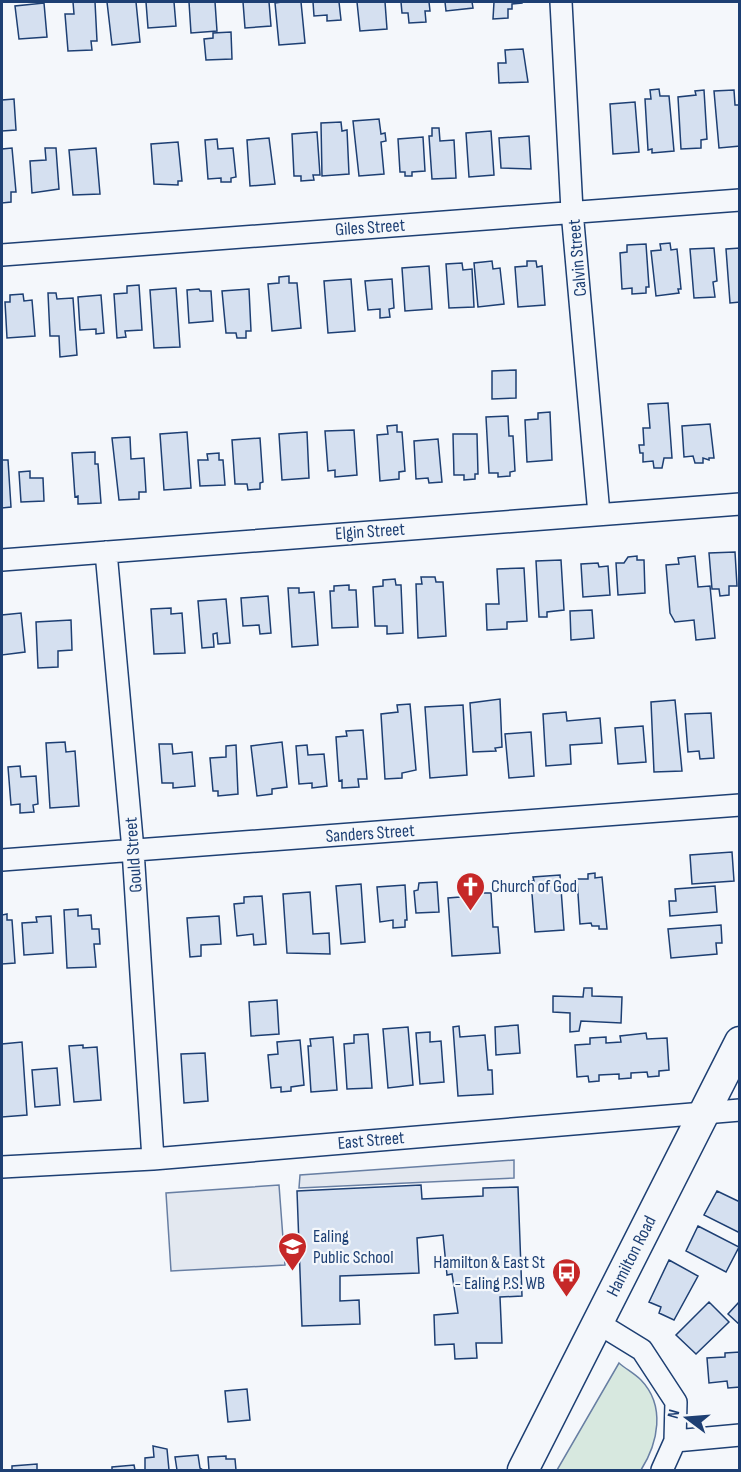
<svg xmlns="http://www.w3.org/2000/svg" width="741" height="1472" viewBox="0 0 741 1472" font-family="'Sofia Sans Condensed',sans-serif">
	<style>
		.green { fill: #d7e8df; stroke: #687fa3; stroke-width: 1.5 }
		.parking { fill: #e3e8f0; stroke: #687fa3; stroke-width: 1.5 }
		.building { fill: #d5e0f0; stroke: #1d3f73; stroke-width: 1.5 }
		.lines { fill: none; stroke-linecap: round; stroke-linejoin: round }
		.street-casing { stroke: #1d3f73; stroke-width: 24 }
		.secondary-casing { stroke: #1d3f73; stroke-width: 33 }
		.street { stroke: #f4f7fb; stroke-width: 21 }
		.secondary { stroke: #f4f7fb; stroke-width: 30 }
		.labels { text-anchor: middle; stroke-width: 4.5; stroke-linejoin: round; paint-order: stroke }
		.street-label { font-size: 18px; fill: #1d3f73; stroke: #f4f7fb }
		.poi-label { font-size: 18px; fill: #1d3f73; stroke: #f4f7fb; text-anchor: start }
	</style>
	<rect width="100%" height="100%" fill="#f4f7fb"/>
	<!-- green -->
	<path class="green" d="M619,1363c7,6 16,11 22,17 25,26 17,63 0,90h-84z"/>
	<!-- parking -->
	<path class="parking" d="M514,1160v18l-215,10 1,-13z
		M279,1185l6,80 -114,6 -5,-78z"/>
	<!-- building -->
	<path class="building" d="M73,2h22l2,39h-6l1,9 -24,1 -3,-37h9z
		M107,2h29l4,40 -28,3z
		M146,2h28l2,24 -28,2z
		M189,2h26l2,29 -26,2z
		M243,2h26l2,24 -26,2z
		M282,2h19l4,41 -26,2 -4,-42z
		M313,2h26l2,18 -14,1v-6l-13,1z
		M357,2h28l2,27 -27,2z
		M401,2h28l1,9h-5l1,11 -17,1 -1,-10h-6z
		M445,2h27l1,6 -27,3z
		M494,2h28v1l-10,1v5h-4v9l-15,1z
		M44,3l3,34 -28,2 -4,-33z
		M231,32l1,27 -26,1 -2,-21 9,-1v-5z
		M523,49l5,33 -29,1 -1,-20h8l-1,-13z
		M659,89l1,7h9l5,55 -22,2v-4l-4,1 -3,-51h6l-1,-9z
		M704,90l3,49 -6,1v8l-20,1 -3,-52 18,-2 -1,-4z
		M734,90l1,15h4l1,41 -21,2 -5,-57z
		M14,99l2,31 -14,1v-31z
		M635,102l4,50 -26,2 -3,-50z
		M379,119l2,15 4,-1 1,8 -5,1 3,32 -25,2 -6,-55z
		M341,122l1,9 5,-1 2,44 -27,2 -1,-53z
		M432,128h7l1,13 14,-1 2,38 -24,1 -3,-43h3z
		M491,131l3,44 -25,2 -3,-44z
		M317,132l3,43h-7l1,5 -13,1v-5h-7l-2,-42z
		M529,136l2,33 -30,-1 -2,-30z
		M423,137l2,34 -13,1v4h-7v-4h-5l-2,-33z
		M269,138l6,46 -25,2 -3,-46z
		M217,139l1,10 15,-1 3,29 -5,1v4h-10v-4l-13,1 -3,-39z
		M178,142l4,39h-4v4l-24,-1 -3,-40z
		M12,148l4,44h-5v10l-9,1v-54z
		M45,148h11l3,41 -27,4 -2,-32 16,-1z
		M96,148l4,46 -27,1 -4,-45z
		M670,243l1,7 6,-1 4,40h-3l1,4 -23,3 -5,-45 10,-1 -1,-6z
		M646,244l3,43h-3v6l-14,1v-6l-10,1 -2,-36 7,-1v-7z
		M714,248l3,33 -4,1 2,15 -21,1 -4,-49z
		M740,248v54l-10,1 -4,-54z
		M492,261l1,8 7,-1 4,36 -26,3 -4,-44z
		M527,261h9l1,6 5,-1 3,39 -27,2 -3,-40 12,-1z
		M462,263l1,7 9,-1 2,38 -25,1 -3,-44z
		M429,266l3,43 -27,2 -3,-43z
		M289,276v7h8l4,45 -29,3 -4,-47 11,-1v-6z
		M351,279l4,52 -27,2 -4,-52z
		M392,279l2,29 -5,1 1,8 -10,1v-9l-12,1 -3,-29z
		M139,285l3,45 -17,1 1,6 -9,1 -3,-44 13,-1v-7z
		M176,288l4,59 -26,1 -4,-58z
		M199,289l1,2h11l2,30 -24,2 -2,-33z
		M249,289l2,42h-5v7h-9l-1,-5h-10l-4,-42z
		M48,293h8l1,6 16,-1 4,57 -17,2 -1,-21h-9z
		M23,294l1,7 8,-1 3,36 -28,2 -2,-36h5v-7z
		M101,295l3,38 -8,1v-5l-16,1 -2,-33z
		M516,370v28l-24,1v-28z
		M668,403l4,55h-8l-2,10h-8l-1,-7 -10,1v-9h-3l-1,-8h5l-1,-17h7l-2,-24z
		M550,412l2,48 -25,2 -2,-42 13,-1v-6z
		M508,416l1,20h4l2,35 -5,1v4l-12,1v-4h-9l-3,-56z
		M710,424l4,34h-5v2l-6,-2v5h-8l-2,-7 -9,1 -2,-31z
		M397,425v7h5l3,39 -6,1v7l-19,2 -3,-46 11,-1 -1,-8z
		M354,430l3,45 -22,2v-7l-7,1 -3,-40z
		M187,432l4,56 -27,2 -4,-56z
		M307,432l2,46 -27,2 -3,-46z
		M453,434h24l1,40h-3v5l-11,1v-5h-10z
		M130,437l1,22 13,-1 2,34h-7v7l-20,1 -7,-62z
		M260,438l3,44 -3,1v6l-12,1 -1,-6h-12l-3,-44z
		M438,439l4,43 -13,1 -1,-5 -12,1 -2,-38z
		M95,452v12h3l3,39 -23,1v-8l-3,1 -3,-44z
		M219,453v7h4l2,25 -25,1 -2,-26h10l-1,-6z
		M2,460h6l3,47 -9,1z
		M30,471v7h13l1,23 -23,1 -2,-30z
		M735,552l2,34h-8v9l-9,1 -1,-7h-7l-3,-36z
		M637,556v4h7l1,33 -27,2 -2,-32h8l4,-6z
		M695,556l3,31 12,-1 5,52 -19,2 -2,-20 -19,2 -5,-9 -4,-48 13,-1 -1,-6z
		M561,560l3,50 -17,2v5h-8l-3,-56z
		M598,563l1,4 9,-1 2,29 -27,2 -2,-33z
		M524,568l3,53 -20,1v7l-20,1 -1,-26h13l-2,-35z
		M421,577h14l1,5h7l3,54 -28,2 -2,-54h6z
		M395,579l1,6h5l2,48 -16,1v-8h-12l-2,-39 10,-1v-6z
		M349,585v5h7l2,37 -26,1 -2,-37h4v-5z
		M288,588h11v5l15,-1 4,53 -26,2z
		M268,596l3,37 -11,1 -1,-9 -16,1 -2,-28z
		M226,599l4,44 -12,1 -1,-11 -4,1 1,13 -12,1 -4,-47z
		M171,608v6l11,-1 3,40 -31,1 -3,-45z
		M592,610l2,28 -23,2 -1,-29z
		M21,613l4,39 -23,3v-40z
		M71,620l1,30 -14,1v16l-20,1 -2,-46z
		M500,699l2,48 -7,1 1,3 -23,1 -3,-49z
		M675,700l7,71 -28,1 -3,-70z
		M410,704l6,66 -14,3v5l-17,1 -4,-65 17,-2 -1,-7z
		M463,705l4,70 -37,3 -5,-71z
		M566,712l1,9 33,-3 2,25 -32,2 1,19 -25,2 -3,-52z
		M711,713l3,45 -14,1 -1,-8 -11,1 -3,-38z
		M643,726l3,36 -28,2 -3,-36z
		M363,730l4,49h-9l1,8 -17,1v-8l-3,1 -3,-44 11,-1 -1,-5z
		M531,732l3,44 -25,2 -4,-44z
		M65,742l1,10 9,-1 4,55 -29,2 -4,-65z
		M282,742l5,45 -15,2v5l-15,2 -6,-50z
		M159,744h13l1,10 19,-2 3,34 -22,2v-5h-11z
		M236,745l2,49 -20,2v-5h-5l-3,-33 16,-1v-11z
		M307,745l1,10 16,-1 3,32 -15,2v-5l-13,1 -3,-38z
		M20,766l1,11 15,-1 2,28 -5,1 1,7 -14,1v-9l-9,1 -3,-38z
		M732,852l2,29 -42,3 -2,-29z
		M595,873v5l7,-1 5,52h-8v-3h-7l-1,-3 -11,1 -3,-45h11v-5z
		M560,875l4,55 -29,2 -4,-51h3l-1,-4z
		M437,882l2,30 -23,1 -2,-22 4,-1 1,-7z
		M361,884l4,58 -24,2 -5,-58z
		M478,884v9h13l2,34h5l2,26 -48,3 -4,-58 12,-1 -1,-11z
		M405,885l2,35h-2v7l-12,1v-8l-13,2 -3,-35z
		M715,886l2,26 -47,4 -1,-15h7l-1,-12z
		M310,892l3,42 16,-1 1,21 -43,-1 -4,-59z
		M262,896l4,48 -12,1 -1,-11 -16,2 -3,-32 10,-1v-6z
		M78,909v7l13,-1 1,14h7l1,15h-6l2,23 -29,1 -3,-58z
		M7,914v6h5l3,43 -13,1v-49z
		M51,916l2,37 -29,2 -2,-32 15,-1 -1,-5z
		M219,916l2,28 -20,1v11l-11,1 -3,-39z
		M721,925l1,18h-6l1,11 -46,4 -3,-29z
		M584,988h8v8l30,1 -1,26 -40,-2 -2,10 -9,1v-19l-17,-1v-16l30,1z
		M277,1000l2,34 -28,2 -2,-34z
		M518,1025l2,28 -24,2 -1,-28z
		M459,1026l1,11 25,-2 3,35h4l1,24 -35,2 -5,-69z
		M408,1027l5,58 -25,3 -5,-59z
		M430,1032v10l11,-1 3,41 -24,2 -4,-51z
		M646,1033l1,6 20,-1 2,32 -10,1v5l-11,1 -1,-5 -16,1v5l-12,1v-5l-20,1v6l-10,1 -1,-6 -11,1 -2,-32 15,-1v-6l16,-1v6l15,-1 -1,-6z
		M368,1034l4,54 -25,1 -3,-45 10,-1v-8z
		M333,1037l4,53 -26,2 -3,-46h3l-1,-7z
		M300,1040l4,45 -13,2v4l-10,1v-5l-10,1 -3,-33 10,-1 -1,-12z
		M22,1042l5,73 -25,2v-73z
		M83,1045v3l14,-1 4,53 -27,2 -5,-56z
		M205,1053l3,48 -24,2 -3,-49z
		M57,1068l3,37 -25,2 -3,-37z
		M421,1185l1,14 61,-3v-8l35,-1 4,109 -22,1 2,46h-26l1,15 -22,1 -1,-15 -19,1 -1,-30 24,-2 -6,-39 -5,1 -4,-40 -26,3 2,35 -79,3v25l19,-1 1,24 -58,2 -5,-135z
		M717,1191l23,11v31l-36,-18z
		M698,1226l41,21 -13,25 -40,-21z
		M669,1260l29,16 -24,44 -15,-7 2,-6 -12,-5z
		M740,1301v24l-12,-11z
		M709,1302l20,20 -33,32 -20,-19z
		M740,1352v35l-12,1 -1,-7 -18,2 -2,-25 18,-1v-4z
		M247,1389l3,31 -22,2 -3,-31z
		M153,1446l14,3 2,21h-24v-12l9,-1z
		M198,1455l2,13 3,2h-26l-2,-13z
		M226,1456v3h9l1,11h-27l-1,-13z
		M37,1464v6h-25v-4z
		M134,1465l1,5h-23v-3z"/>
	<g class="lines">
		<defs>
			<path id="street" d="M561,2l11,209 27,303
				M2,255l738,-55
				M106,552l27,298 20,309
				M2,560l738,-56
				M2,860l738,-55
				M2,1167l151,-8 587,-49
				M598,1323l44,27 34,52 -1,39 -13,29
				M675,1441l65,-6"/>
			<path id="secondary" d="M523,1470l217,-428"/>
		</defs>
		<!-- street casing -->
		<use href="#street" class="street-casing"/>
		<!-- secondary casing -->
		<use href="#secondary" class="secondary-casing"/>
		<!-- street -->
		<use href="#street" class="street"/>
		<!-- secondary -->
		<use href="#secondary" class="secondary"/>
	</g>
	<!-- icons -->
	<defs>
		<symbol id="church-pin" viewBox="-11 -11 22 30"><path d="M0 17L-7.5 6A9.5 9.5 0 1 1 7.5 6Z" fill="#c62828" stroke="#f4f7fb"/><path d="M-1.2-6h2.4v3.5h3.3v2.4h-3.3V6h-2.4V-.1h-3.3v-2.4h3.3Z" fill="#fff"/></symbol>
		<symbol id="school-pin" viewBox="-11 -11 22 30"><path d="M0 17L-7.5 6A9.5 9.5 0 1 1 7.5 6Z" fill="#c62828" stroke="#f4f7fb"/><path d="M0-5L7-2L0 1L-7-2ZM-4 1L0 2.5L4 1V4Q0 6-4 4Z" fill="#fff"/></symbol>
		<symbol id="bus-pin" viewBox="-11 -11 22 30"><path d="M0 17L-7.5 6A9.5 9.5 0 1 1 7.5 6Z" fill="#c62828" stroke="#f4f7fb"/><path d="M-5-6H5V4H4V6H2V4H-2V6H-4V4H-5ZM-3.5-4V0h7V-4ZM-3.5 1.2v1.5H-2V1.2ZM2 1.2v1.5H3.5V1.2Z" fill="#fff"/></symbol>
	</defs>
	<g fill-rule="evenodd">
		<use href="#church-pin" x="454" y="870" width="33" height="45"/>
		<use href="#school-pin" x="276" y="1230" width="33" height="45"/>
		<use href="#bus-pin" x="550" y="1256" width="33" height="45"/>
	</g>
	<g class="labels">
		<!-- street labels -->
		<g class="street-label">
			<text transform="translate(370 227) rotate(-4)" y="6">Giles Street</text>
			<text transform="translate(577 258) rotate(-95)" y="6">Calvin Street</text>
			<text transform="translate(370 531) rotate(-4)" y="6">Elgin Street</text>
			<text transform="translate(370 833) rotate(-4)" y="6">Sanders Street</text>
			<text transform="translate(133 855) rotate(-94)" y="6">Gould Street</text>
			<text transform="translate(371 1140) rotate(-5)" y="6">East Street</text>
			<text transform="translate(631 1256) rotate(-63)" y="6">Hamilton Road</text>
		</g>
		<!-- poi labels -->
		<g class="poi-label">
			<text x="491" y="892">Church of God</text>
			<text x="313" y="1242">Ealing<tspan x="313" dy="21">Public School</tspan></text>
			<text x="545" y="1268" text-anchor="end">Hamilton &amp; East St<tspan x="545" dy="21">- Ealing P.S. WB</tspan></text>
		</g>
	</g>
	<!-- border -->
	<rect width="741" height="1472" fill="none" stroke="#1d3f73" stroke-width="6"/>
	<!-- north arrow -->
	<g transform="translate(687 1418) rotate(286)" stroke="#f4f7fb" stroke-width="4.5" paint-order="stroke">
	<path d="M0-4.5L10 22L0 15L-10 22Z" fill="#1d3f73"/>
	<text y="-9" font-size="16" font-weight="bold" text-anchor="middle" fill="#1d3f73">N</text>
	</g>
</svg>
